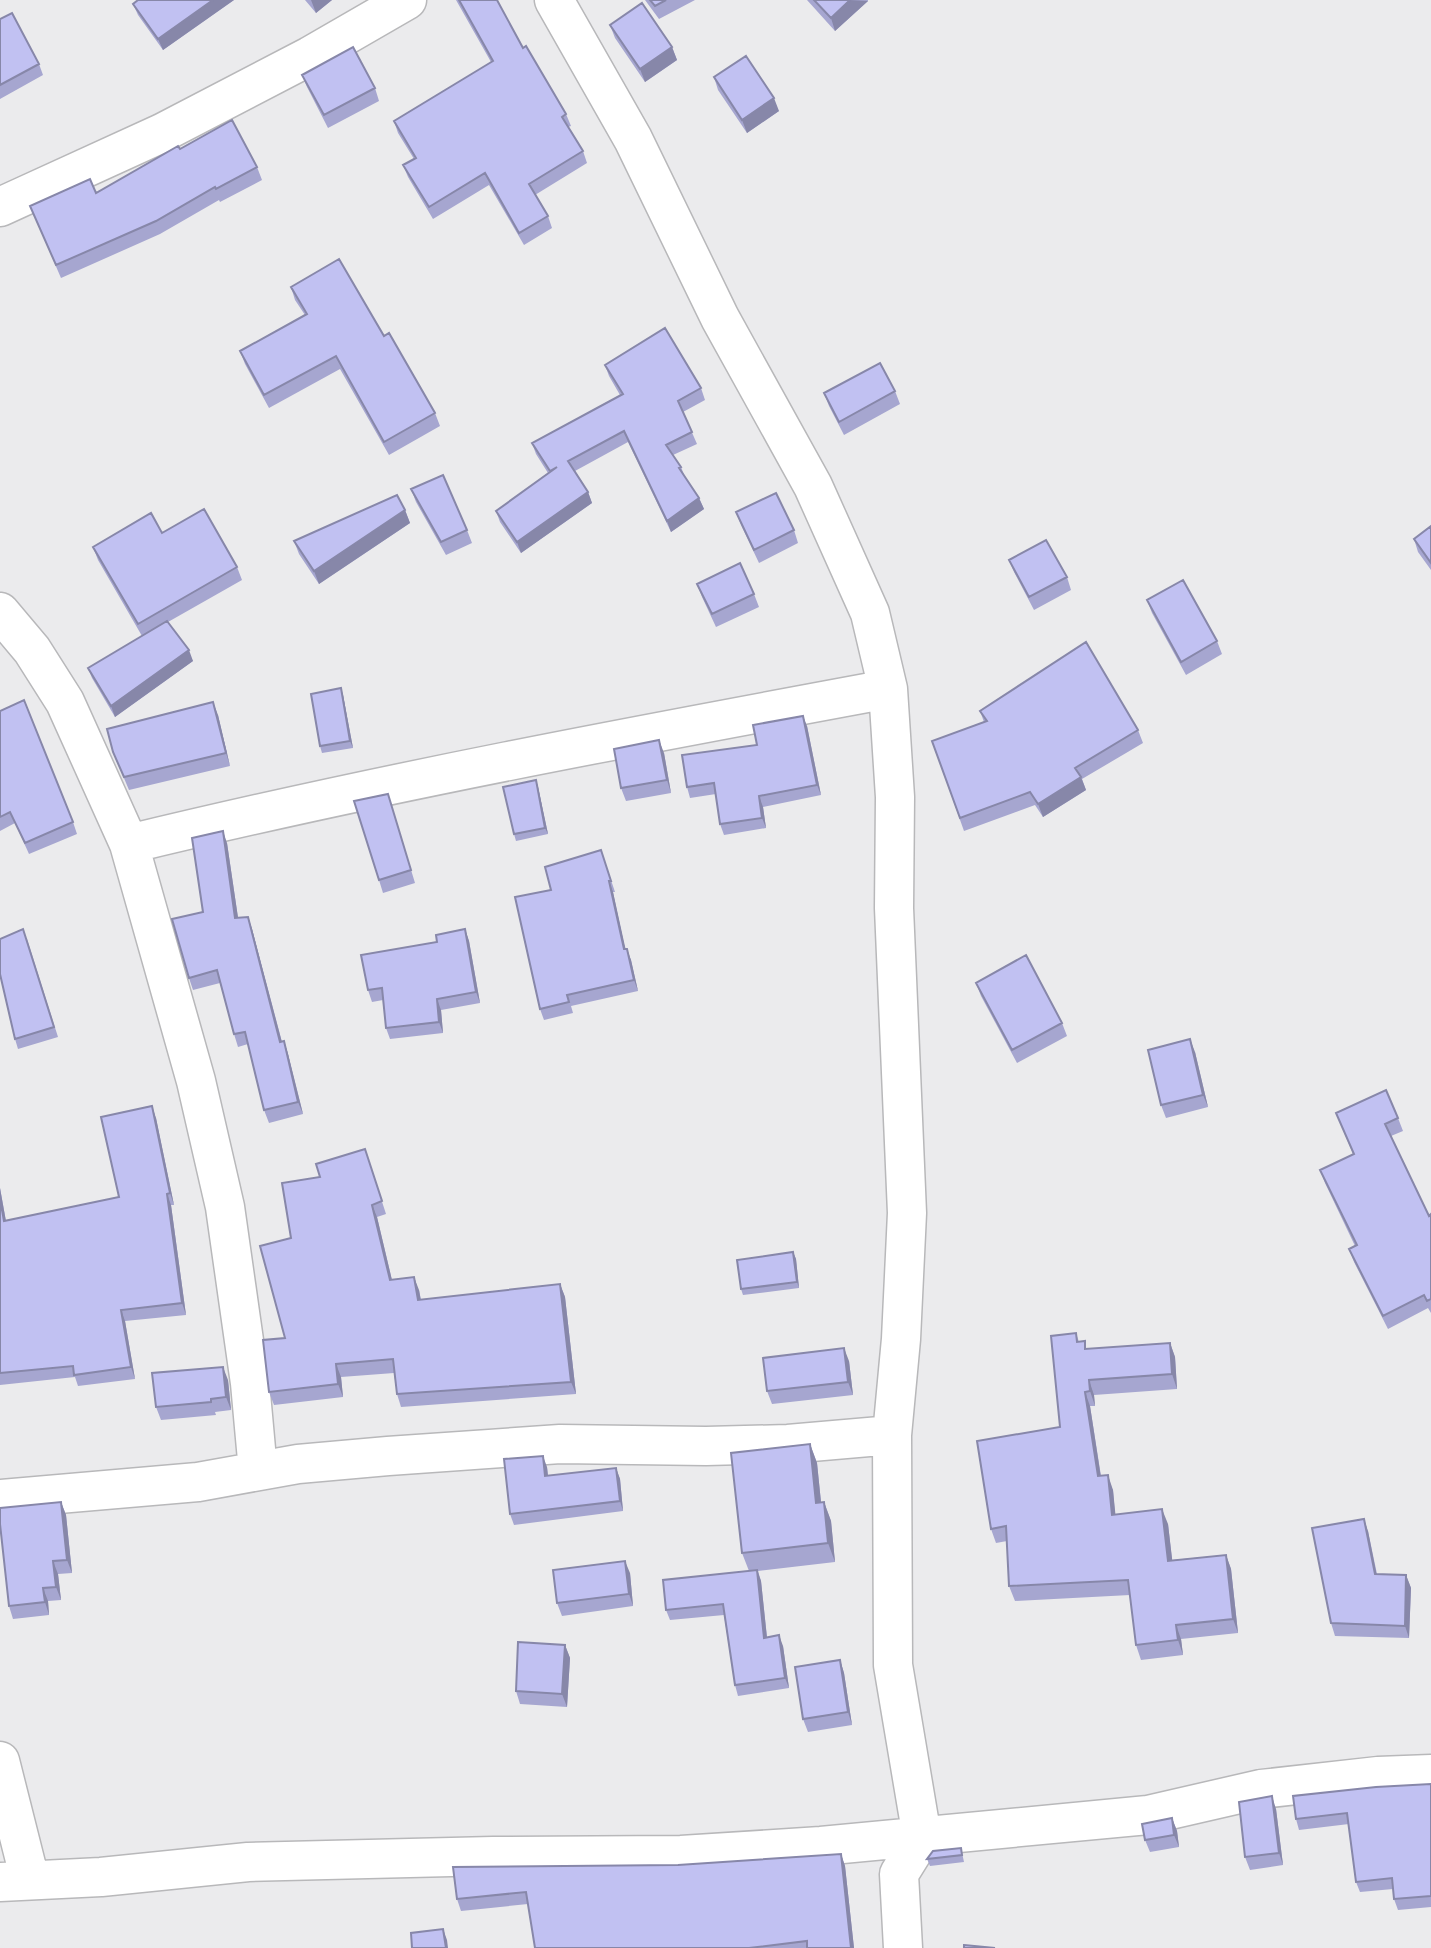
<svg xmlns="http://www.w3.org/2000/svg" width="1431" height="1948" viewBox="0 0 1431 1948" font-family="'Exo 2',sans-serif">
	<style>
		.lines { fill: none; stroke-linecap: round; stroke-linejoin: round }
		.minor-casing { stroke: #b8b8ba; stroke-width: 41 }
		.minor { stroke: #fff; stroke-width: 38 }
		.wall { fill: #a6a6d0 }
		.shaded-wall { fill: #8787a9 }
		.building { fill: #c1c1f2; stroke: #8787a9; stroke-width: 2 }
	</style>
	<rect width="100%" height="100%" fill="#ebebed"/>
	<g class="lines">
		<defs>
			<path id="minor" d="M554,0l79,139 87,179 93,168 57,127 18,76 7,108 -1,111 13,305 -6,126 -9,96 1,230 29,172 -23,37 4,74
				M0,207l162,-74 148,-77 97,-56
				M0,612l32,38 33,52 64,142 67,237 29,126 25,176 8,88
				M129,844c251,-61 505,-108 759,-155
				M0,1499l198,-17 100,-18 90,-8 172,-12 146,2 82,-2 104,-9
				M0,1761l30,119
				M0,1882l101,-5 147,-15 245,-6 188,-1 140,-9 327,-31 113,-26 117,-13 53,-2"/>
		</defs>
		<!-- minor casing -->
		<use href="#minor" class="minor-casing"/>
		<!-- minor -->
		<use href="#minor" class="minor"/>
	</g>
	<!-- wall -->
	<path class="wall" d="M234,0l-71,50 -25,-35 -5,-11z
		M305,0h27l-16,13z
		M456,0h41l26,48 43,66 5,12 -3,1 15,24 4,12 -52,32 13,21 4,12 -28,17 -35,-60 -56,34 -25,-42 -5,-12 11,-6 -16,-26 -4,-12 97,-59z
		M645,0h50l-36,19z
		M807,0h61v1l-33,30z
		M0,19l39,45 4,11 -43,24z
		M610,25l62,22 5,13 -32,22 -30,-44z
		M302,75l73,13 4,13 -51,27 -21,-41z
		M714,77l65,34 -32,22 -29,-43z
		M180,149l77,18 5,13 -42,22 -1,-2 -59,34 -99,44 -31,-72 66,-13z
		M291,287l93,49 51,77 5,13 -51,29 -49,-86 -71,39 -24,-44 -5,-13 65,-36 -10,-15z
		M605,365l96,23 4,12 -22,12 14,32 -24,11 8,12 4,10 14,21 5,11 -33,23 -43,-90 -53,29 13,21 4,11 -71,50 -21,-31 -4,-11 52,-38 -12,-19 -4,-11 88,-48 -11,-19z
		M895,391l5,13 -56,31 -15,-29 -5,-13z
		M411,489l56,41 5,13 -26,12 -30,-53z
		M405,510l5,13 -91,61 -20,-30 -5,-13z
		M736,512l58,18 4,13 -39,20 -18,-38z
		M1431,526v44l-13,-18 -4,-13z
		M162,533l75,34 5,13 -74,42 25,39 -78,56 -23,-39 -4,-10 54,-32 -44,-76 -5,-13z
		M1009,560l58,17 4,13 -37,20 -20,-38z
		M697,584l57,10 5,13 -43,20 -14,-30z
		M1147,600l70,41 5,13 -36,21 -34,-62z
		M343,695l10,53 -31,5 -2,-7z
		M0,711l73,111 4,12 -48,20 -14,-31 -15,8z
		M980,711l158,19 5,13 -61,36 4,11 -43,27 -8,-12 -71,26 -32,-90 52,-19z
		M218,715l12,51 -101,24 -16,-38z
		M807,726l14,69 -58,12 3,21 -42,7 -4,-11 -4,-30 -26,4 -3,-11 70,-42z
		M664,753l7,40 -45,8 -5,-13z
		M536,780l2,7 10,47 -32,7 -2,-7z
		M392,807l23,76 -32,10 -4,-13z
		M227,843l11,75 10,-1 4,12 30,113 2,-1 4,13 15,60 -34,9 -5,-13 -16,-66 -10,3 -4,-13 -14,-51 -27,7 -4,-12 14,-66z
		M601,850l14,42h-2l12,57 6,11 7,31 -67,15 2,7 -29,7 -4,-11z
		M465,929l4,12 11,62 -39,7 2,23 -53,6 -4,-11 -3,-28 -11,2 -4,-12 69,-48z
		M27,939l31,98 -40,12 -3,-10z
		M976,983l86,40 5,13 -50,27 -36,-67z
		M1195,1052l13,55 -42,11 -5,-13z
		M1336,1113l62,5 5,13 -12,5 38,80 2,-2v99l-3,-5 -40,21 -34,-67 -5,-13 6,-3 -30,-63 -5,-13 33,-16z
		M156,1118l18,87h-3l15,110 -61,6 10,58 -57,7 -3,-9 -75,8v-197l6,33 113,-24z
		M365,1149l21,65 -9,3 15,63 27,10 2,10 139,-16 5,13 11,97 -175,13 -4,-13 -3,-21 -53,4 2,20 -69,8 -5,-13 16,-54 6,-100z
		M793,1252l3,7 3,29 -56,7 -2,-6z
		M1076,1333l3,9 8,7 83,-6 5,14 2,32 -83,6 1,11h-5l11,70 12,14 2,25 53,9 4,36 54,-5 5,14 7,64 -57,6 2,16 -42,5 -5,-15 -6,-50 -115,6 -6,-15 -2,-45 -11,2 -5,-14 69,-102z
		M849,1361l4,34 -81,9 -5,-13z
		M228,1380l3,30 -16,2 1,3 -55,5 -5,-13z
		M810,1444l7,19 4,39h3l7,19 4,41 -77,9 3,10 6,56 16,9 6,42 -51,8 -3,-11 -11,-70 -54,5 -4,-10 83,-39 -7,-18z
		M547,1467l1,9 68,-8 4,11 3,32 -109,14 -4,-11z
		M61,1502l5,13 6,58 -14,1 3,26 -13,1 1,14 -36,4 -4,-13z
		M1368,1531l9,43 29,1 5,13 -2,50 -74,-2 -4,-13z
		M630,1573l3,33 -71,10 -5,-13z
		M565,1645l5,13 -3,49 -47,-3 -4,-13z
		M840,1660l4,13 8,52 -44,7 -5,-13z
		M1431,1784v123l-33,3 -4,-11 -1,-10 -33,3 -4,-10 -7,-58 -50,6 -3,-11z
		M1276,1809l7,56 -33,5 -5,-13z
		M1172,1818l5,13 2,16 -29,5 -5,-12z
		M961,1848l3,14 -34,4 -3,-7z
		M841,1854l4,12 9,82h-319l-7,-44 -67,7 -4,-12 221,-34z"/>
	<!-- shaded-wall -->
	<path class="shaded-wall" d="M213,0h21l-71,50 -5,-11z
		M311,0h21l-16,13z
		M850,0l18,1 -33,30 -4,-13z
		M672,47l5,13 -32,22 -5,-13z
		M774,98l5,13 -32,22 -5,-13z
		M588,492l4,11 -71,50 -4,-11z
		M699,498l5,11 -33,23 -4,-11z
		M405,510l5,13 -91,61 -5,-13z
		M189,650l4,11 -78,56 -4,-11z
		M341,688l2,7 10,53 -3,-7z
		M213,702l5,13 12,51 -4,-13z
		M803,716l4,10 14,69 -4,-10z
		M659,740l5,13 7,40 -4,-13z
		M1081,777l5,13 -43,27 -5,-13z
		M536,780l2,7 10,47 -3,-6z
		M759,796l4,11 3,21 -4,-10z
		M223,831l4,12 13,88 -5,-13z
		M609,881l4,11 15,68 -4,-11z
		M248,917l4,12 33,125 -5,-12z
		M465,929l4,12 11,62 -4,-11z
		M627,949l4,11 7,31 -4,-11z
		M437,999l4,11 2,23 -4,-11z
		M1190,1039l5,13 13,55 -5,-12z
		M284,1041l4,13 15,60 -5,-12z
		M152,1106l4,12 18,87 -4,-12z
		M0,1188l8,45 -4,-12 -4,-22z
		M167,1194l4,11 15,110 -4,-12z
		M372,1205l5,12 18,76 -5,-13z
		M793,1252l3,7 3,29 -2,-6z
		M414,1277l5,13 4,23 -5,-13z
		M560,1284l5,13 11,97 -5,-12z
		M121,1310l4,11 10,58 -4,-12z
		M1170,1343l5,14 2,32 -5,-15z
		M844,1348l5,13 4,34 -5,-13z
		M336,1364l5,13 2,20 -5,-13z
		M223,1367l5,13 3,30 -5,-13z
		M1089,1380l5,15 1,11 -5,-15z
		M1085,1392l5,14 13,85 -5,-15z
		M810,1444l7,19 6,59 -7,-19z
		M543,1456l4,11 2,19 -4,-10z
		M616,1468l4,11 3,32 -3,-10z
		M1108,1475l5,15 4,40 -5,-15z
		M61,1502l5,13 6,58 -5,-13z
		M824,1502l7,19 4,41 -7,-19z
		M1162,1509l6,15 6,51 -6,-14z
		M1364,1519l4,12 11,56 -4,-13z
		M1226,1555l5,14 7,64 -5,-14z
		M53,1561l5,13 3,26 -5,-13z
		M625,1561l5,12 3,33 -4,-12z
		M757,1570l4,11 7,67 -4,-10z
		M1406,1575l5,13 -2,50 -4,-12z
		M43,1588l5,13 1,14 -4,-13z
		M1176,1625l5,14 2,16 -5,-15z
		M779,1635l4,11 6,42 -4,-10z
		M565,1645l5,13 -3,49 -5,-13z
		M840,1660l4,13 8,52 -4,-13z
		M1272,1796l4,13 7,56 -4,-12z
		M1172,1818l5,13 2,16 -5,-12z
		M841,1854l4,12 9,82h-3z
		M443,1929l4,11 1,8h-2z"/>
	<!-- building -->
	<path class="building" d="M138,0h75l-55,39 -25,-35z
		M459,0h38l26,48 3,-2 40,68 -4,3 21,34 -54,33 19,32 -29,17 -34,-60 -56,34 -26,-42 13,-7 -22,-37 99,-60z
		M650,0h16l-11,6z
		M814,0h36l-19,18z
		M642,3l30,44 -32,22 -30,-44z
		M12,13l27,51 -39,21v-66z
		M353,47l22,41 -51,27 -22,-40z
		M746,56l28,42 -32,22 -28,-43z
		M232,120l25,47 -41,22 -1,-2 -59,34 -100,44 -26,-59 60,-27 6,14 82,-47 2,3z
		M339,259l45,77 5,-3 46,80 -51,29 -48,-86 -72,39 -24,-44 67,-37 -16,-27z
		M665,328l36,60 -23,13 14,31 -26,13 15,22 -2,1 20,30 -32,23 -43,-90 -56,30 20,31 -71,50 -21,-31 61,-44 -7,4 -18,-28 91,-49 -18,-29z
		M880,363l15,28 -56,31 -15,-29z
		M443,475l24,55 -26,12 -30,-53z
		M776,493l18,37 -40,20 -18,-38z
		M397,495l8,15 -91,61 -20,-30z
		M204,509l33,58 -99,57 -45,-77 58,-34 11,20z
		M1431,526v37l-17,-24z
		M1046,540l21,37 -38,20 -20,-37z
		M740,563l14,31 -42,20 -15,-30z
		M1183,580l34,61 -36,21 -34,-62z
		M167,621l22,29 -78,56 -23,-38z
		M1086,642l52,88 -63,38 6,9 -43,27 -8,-12 -70,26 -28,-77 55,-20 -7,-10z
		M341,688l9,53 -30,5 -9,-52z
		M24,700l49,122 -48,21 -15,-31 -10,5v-106z
		M213,702l13,51 -102,24 -11,-25 -6,-23z
		M803,716l14,69 -58,11 3,22 -42,6 -6,-41 -27,4 -5,-32 75,-10 -4,-20z
		M659,740l8,40 -46,8 -7,-39z
		M536,780l9,48 -31,6 -11,-47z
		M388,794l23,76 -32,10 -25,-79z
		M223,831l12,87 13,-1 32,125 4,-1 14,61 -34,8 -19,-78 -11,2 -17,-64 -28,8 -17,-59 31,-7 -11,-74z
		M601,850l10,31h-2l15,68h3l7,31 -67,15 2,7 -29,7 -25,-112 36,-7 -6,-23z
		M23,929l31,98 -39,12 -15,-65v-35z
		M465,929l11,63 -39,7 2,23 -53,6 -4,-40 -14,2 -7,-35 76,-13 -1,-7z
		M1026,955l36,68 -50,27 -36,-67z
		M1190,1039l13,56 -42,10 -13,-55z
		M1386,1090l12,28 -13,6 44,92 2,-2v85l-4,2 -3,-6 -41,21 -34,-67 8,-4 -37,-75 34,-16 -18,-41z
		M152,1106l18,87 -3,1 15,109 -61,7 10,57 -57,8 -1,-9 -73,7v-174l4,22 115,-24 -18,-80z
		M365,1149l17,52 -10,4 18,75 24,-3 4,23 142,-16 11,98 -174,12 -4,-35 -57,5 2,20 -69,8 -6,-52 22,-2 -25,-92 31,-8 -9,-55 38,-6 -4,-13z
		M793,1252l4,30 -56,7 -4,-29z
		M1076,1333l1,9 8,-1v8l85,-6 2,31 -83,6 1,11 -5,1 13,84 10,-1 4,40 50,-6 6,52 58,-6 7,64 -57,6 2,15 -42,5 -8,-65 -119,6 -3,-60 -15,3 -14,-88 83,-14 -9,-91z
		M844,1348l4,34 -81,9 -4,-33z
		M223,1367l3,30 -15,2v3l-55,5 -4,-34z
		M810,1444l6,59 8,-1 4,41 -86,10 -11,-100z
		M543,1456l2,20 71,-8 4,33 -110,13 -6,-55z
		M61,1502l6,58 -14,1 3,26 -13,1 2,14 -36,4 -9,-82v-16z
		M1364,1519l11,55 31,1 -1,51 -74,-3 -19,-95z
		M625,1561l4,33 -72,9 -4,-33z
		M757,1570l7,68 15,-3 6,43 -50,7 -12,-81 -57,6 -3,-30z
		M518,1642l47,3 -3,49 -46,-3z
		M840,1660l8,52 -45,7 -8,-52z
		M1431,1784v112l-37,3 -2,-21 -36,4 -9,-69 -51,6 -3,-23 83,-9z
		M1272,1796l7,57 -34,4 -6,-55z
		M1172,1818l2,17 -29,5 -3,-16z
		M961,1848l1,7 -35,4 6,-8z
		M841,1854l10,94h-44v-7l-58,7h-214l-9,-56 -69,7 -4,-32 225,-2z
		M443,1929l3,19h-34l-1,-15z
		M964,1945l31,3h-31z"/>
</svg>
